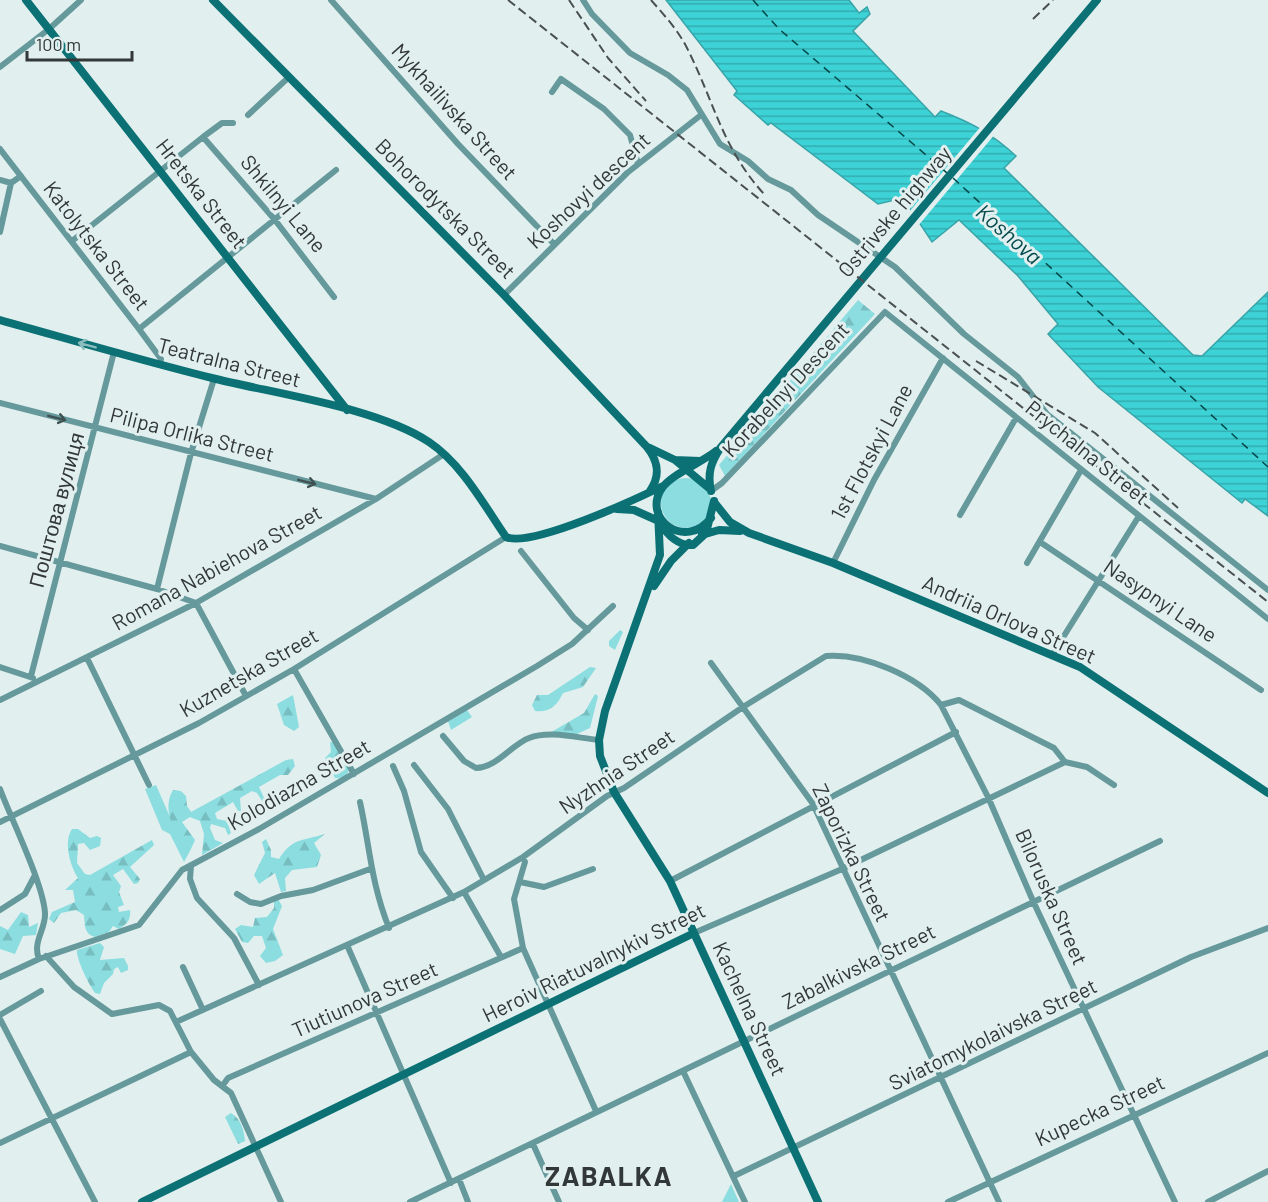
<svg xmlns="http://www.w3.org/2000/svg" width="1268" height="1202" viewBox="0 0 1268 1202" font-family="Barlow,sans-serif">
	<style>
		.green { fill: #8bdddf }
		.forest { fill: url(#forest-firs) }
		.water { fill: url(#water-rules); stroke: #39a4a7; stroke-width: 1.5 }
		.pier { fill: #e1efef }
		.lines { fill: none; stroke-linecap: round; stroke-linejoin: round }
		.ferry { stroke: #04484a; stroke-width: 1.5; stroke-dasharray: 8 6; stroke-linecap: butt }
		.street { stroke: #66999b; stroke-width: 6 }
		.secondary { stroke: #0c7174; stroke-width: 8 }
		.rail { stroke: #4a5051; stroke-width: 2; stroke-dasharray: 9 4.5; stroke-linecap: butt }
		.oneway { stroke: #8cbdbe }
		.oneway2 { stroke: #3f5051 }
		.labels { text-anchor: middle; stroke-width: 6; stroke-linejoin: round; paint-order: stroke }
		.street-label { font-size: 21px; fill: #323738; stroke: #e1efef }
		.water-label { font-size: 22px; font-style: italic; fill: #04484a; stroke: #e1efef }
		.district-label { font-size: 27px; font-weight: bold; letter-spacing: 1.5px; fill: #323738; stroke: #e1efef }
	</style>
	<defs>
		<pattern id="forest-firs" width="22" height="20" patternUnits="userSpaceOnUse" patternTransform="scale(1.5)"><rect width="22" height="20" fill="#8bdddf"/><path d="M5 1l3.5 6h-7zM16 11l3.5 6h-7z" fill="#78bec0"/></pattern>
		<pattern id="water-rules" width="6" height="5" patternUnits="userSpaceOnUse" patternTransform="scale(1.5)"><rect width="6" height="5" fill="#3cd2d6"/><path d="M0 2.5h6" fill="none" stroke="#33abaf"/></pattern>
	</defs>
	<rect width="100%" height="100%" fill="#e1efef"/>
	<!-- green -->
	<path class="green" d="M661 503a25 25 0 1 1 50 0a25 25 0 1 1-50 0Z
		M156,785l24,55 10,11 -6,11 -14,-28 -8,-4 -17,-41z
		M731,1184l8,18h-17z"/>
	<!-- forest -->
	<path class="forest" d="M858,300l17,14 -150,162 -6,-11z
		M620,630l3,2 -8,18 -6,-4v-5z
		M590,667l6,1 -13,19 -20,6c-6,13 -14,20 -28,18l-3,-6 5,-10h11z
		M595,694l3,2 -8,32 -13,6h-29l36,-21z
		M293,695l6,32 -5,4 -10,-6 -7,-21z
		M467,710l5,7 -21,13 -3,-9z
		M330,742l8,1 13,22c-3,9 -6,14 -16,13l-10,-20 6,-6z
		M293,759l2,7 -7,9h-8l-21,12 7,15 -2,2 -7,-11 -5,-2 -12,7 1,13h-3l-5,-9 -18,11 2,6 10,2 4,12 -3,2 -3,-7 -14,-4 -1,4 5,12 8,3 -21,12 2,-21 -4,-13 -10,-4 -8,5 13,18 -5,11 -4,-1c-11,-16 -25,-40 -13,-60l8,1 5,5 1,10 4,6 95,-52z
		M72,829h6l12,9 7,-2 4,2 -1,8 -10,4 -6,-7 -6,1 -1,19 8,11 5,1 62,-35 2,5 -24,22 10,12 -2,4 -4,1 -11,-15 -10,6 8,11 -2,6 5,13 -6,2 1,5 11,-2c1,10 -3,14 -11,19l-6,-3 -4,6 -14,5c-11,-3 -10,-12 -11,-22l-8,-5 -15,3 -7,10 -5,-4 3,-7 23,-10 -2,-12h-8l13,-12c-8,-12 -15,-36 -6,-49z
		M325,834l-11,9 7,12 -4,12 -25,3 -7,8 1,13 -5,1 -6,-19 -16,11 -5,-9 11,-22 -3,-11 4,-3 5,11v7l8,2c13,-21 23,-18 46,-25z
		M278,899l4,7 -9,23 10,26 -8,6 -9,2 -6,-7 6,-8 -4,-12h-8l-6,7 -6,-1 -7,-13 6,-4 12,2 2,-9 12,-1 7,-9v-8z
		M21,912l7,3 1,12 9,-4 -2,12 -13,1 -8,18 -15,-5v-23l8,4z
		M100,943l4,4 -4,13 24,-2 4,8v4l-7,3 -3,-6 -4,2 -1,5 -9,9 -4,11 -5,-1c-6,-8 -19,-34 -18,-43z
		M231,1113c10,6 13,17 14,28l-7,3 -13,-27z"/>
	<!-- water -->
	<path class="water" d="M666,0h183l10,13 8,-6 3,7 -17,17 82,86 6,-6c31,12 50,22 75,45l-12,12 189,187 9,1 66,-64v224l-23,-17 -3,4 -144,-116 -50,-53 10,-10 -40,-48 -59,-56 -27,22 -29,-44 -25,6 -107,-81 -3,2 -34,-30 3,-4z"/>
	<!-- pier -->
	<path class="pier" d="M982,125l14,8 -78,93 -9,-14z"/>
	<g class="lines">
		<!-- ferry -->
		<path class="ferry" d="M753,0l26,29 168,144
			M953,178l315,289"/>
		<!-- street -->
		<path class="street" d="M331,0l127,144 96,100
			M583,0l9,14 38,39 38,22 19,15 33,54 28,17 20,18 23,11 27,25 77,52 69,67 54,43 29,37 221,176
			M0,67l49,-38 32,-29
			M552,92l9,-13 43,30 26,26 8,29
			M248,115l41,-38
			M203,137l72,83 59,77
			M0,149l139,180 22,30 -1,5
			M0,180l11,3 10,-7
			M0,232l11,-49
			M72,241l131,-104 19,-14h11
			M504,295l123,-122 74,-58
			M139,329l197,-159
			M0,403l376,96
			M711,491l11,-8 163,-171 383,307
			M960,515l56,-97
			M1040,542l221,148
			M0,546l157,43 39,14 50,93
			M521,551l53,67 14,12
			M833,563l41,-83 69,-122
			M1027,563l54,-93
			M157,589l34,-136 23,-74
			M1052,655l87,-139
			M87,658l62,127
			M711,663l102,141 186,398
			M0,667l33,11
			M294,669l60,105
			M31,676l83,-324
			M0,700l196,-97 180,-104 68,-45
			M941,705l47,92 45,104 142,301
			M443,736l21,25 12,7c20,0 35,-23 53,-30 21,-8 48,0 70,2
			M414,765l34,44 36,71
			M393,766l11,25 17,61 32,46
			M0,789c12,32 43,94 45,124 1,16 -13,29 -6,46
			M360,802c10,46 11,81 29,126
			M0,822l199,-99 95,-54 212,-132
			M523,857l2,5 -11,37 9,49 73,163
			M191,865l-1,14 7,19 37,40 25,47
			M670,881l286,-149
			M520,882l24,5 49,-18
			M464,892l37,65
			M237,894l13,8 11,2 20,-8 32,-6 57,-21
			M0,910l25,-16 9,-17
			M694,933l148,-64 223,-107 22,5 27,18
			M347,945l104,238
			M46,956l28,31 38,27 47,-9 11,6 21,41 23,28 17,13 50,109
			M183,967l20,43
			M0,977l39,-18 100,-34 43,-55 77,-41 278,-163 35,-22 41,-38
			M0,1015l41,-24
			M0,1019l95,183
			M176,1022l288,-130 59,-35 84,-61 17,-8 119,-81 83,-51c37,-3 92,20 115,49l18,-5 95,48 11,14
			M683,1071l62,131
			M223,1085l5,-7 295,-130
			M0,1143l191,-91
			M533,1144l26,58
			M734,1176l457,-219 77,-29
			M459,1179l9,23
			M410,1202l750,-361
			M948,1202l320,-149
			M1208,1202l60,-31"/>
		<!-- secondary -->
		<path class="secondary" d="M26,0l321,410
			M213,0l291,295 143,152c11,14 14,28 3,44
			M0,320c72,20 143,41 216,59 61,15 162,29 213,63 33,22 55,63 77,95 25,11 130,-38 157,-51
			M650,448l25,12 25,1
			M675,460l35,29
			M711,491c-4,-18 0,-29 10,-44l376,-447
			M714,502l16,20 19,11 84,30 247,104 188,126
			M617,509l17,1 27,12
			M658,512l2,43 -55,156 -6,29 1,16 14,36 56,89 148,321
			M711,518c-25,33 -70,1 -49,-30 10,-14 39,-25 54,-37
			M661,524c7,12 18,22 32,21l13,-12 8,-32
			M702,535l17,-5 21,1
			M654,586l17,-25 18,-18
			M142,1202l552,-269"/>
		<!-- rail -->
		<path class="rail" d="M508,0l760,602
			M569,0l39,58 38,43
			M651,0c13,15 27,30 36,48 27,53 35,100 77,146
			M1033,19l20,-19
			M976,361l119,72 83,75"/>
	</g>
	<!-- one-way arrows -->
	<defs><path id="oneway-shaft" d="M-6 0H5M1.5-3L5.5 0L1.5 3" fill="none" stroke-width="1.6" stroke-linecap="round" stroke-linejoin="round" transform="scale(1.5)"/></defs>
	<use class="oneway" href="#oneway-shaft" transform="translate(87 345) rotate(-165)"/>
	<g class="oneway2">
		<use href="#oneway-shaft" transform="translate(57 418) rotate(14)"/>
		<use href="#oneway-shaft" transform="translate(307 482) rotate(14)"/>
	</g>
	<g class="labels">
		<!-- street labels -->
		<g class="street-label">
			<text transform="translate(454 112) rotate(48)" y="7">Mykhailivska Street</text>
			<text transform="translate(589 191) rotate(-43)" y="7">Koshovyi descent</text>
			<text transform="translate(201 194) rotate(52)" y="7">Hretska Street</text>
			<text transform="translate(283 204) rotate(50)" y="7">Shkilnyi Lane</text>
			<text transform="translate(445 209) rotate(45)" y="7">Bohorodytska Street</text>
			<text transform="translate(895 212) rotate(-50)" y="7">Ostrivske highway</text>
			<text transform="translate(96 246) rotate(52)" y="7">Katolytska Street</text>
			<text transform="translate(229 363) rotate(14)" y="7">Teatralna Street</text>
			<text transform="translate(786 390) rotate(-47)" y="7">Korabelnyi Descent</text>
			<text transform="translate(192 435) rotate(14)" y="7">Pilipa Orlika Street</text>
			<text transform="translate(872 452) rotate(-62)" y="7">1st Flotskyi Lane</text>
			<text transform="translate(1087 453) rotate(39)" y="7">Prychalna Street</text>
			<text transform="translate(57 510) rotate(-75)" y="7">Поштова вулиця</text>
			<text transform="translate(217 568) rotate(-29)" y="7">Romana Nabiehova Street</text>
			<text transform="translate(1160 601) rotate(34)" y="7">Nasypnyi Lane</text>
			<text transform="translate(1009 620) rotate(24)" y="7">Andriia Orlova Street</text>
			<text transform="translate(249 673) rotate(-30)" y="7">Kuznetska Street</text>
			<text transform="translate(617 772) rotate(-34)" y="7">Nyzhnia Street</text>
			<text transform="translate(299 785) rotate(-30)" y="7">Kolodiazna Street</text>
			<text transform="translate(851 853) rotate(64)" y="7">Zaporizka Street</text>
			<text transform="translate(1051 897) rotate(66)" y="7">Biloruska Street</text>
			<text transform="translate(594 963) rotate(-26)" y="7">Heroiv Riatuvalnykiv Street</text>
			<text transform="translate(859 967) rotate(-26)" y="7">Zabalkivska Street</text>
			<text transform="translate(365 1000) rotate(-24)" y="7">Tiutiunova Street</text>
			<text transform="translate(749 1009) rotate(65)" y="7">Kachelna Street</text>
			<text transform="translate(993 1035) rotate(-26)" y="7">Sviatomykolaivska Street</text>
			<text transform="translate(1100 1111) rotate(-25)" y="7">Kupecka Street</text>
		</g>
		<!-- water labels -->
		<g class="water-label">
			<text transform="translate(1009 234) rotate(41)" y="8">Koshova</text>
		</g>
		<!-- district labels -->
		<g class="district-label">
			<text x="609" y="1186">ZABALKA</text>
		</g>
	</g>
	<!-- scale -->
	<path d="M27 51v9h105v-9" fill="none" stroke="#323738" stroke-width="3"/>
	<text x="36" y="51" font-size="18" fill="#323738" stroke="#e1efef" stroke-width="4.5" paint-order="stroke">100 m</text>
</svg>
